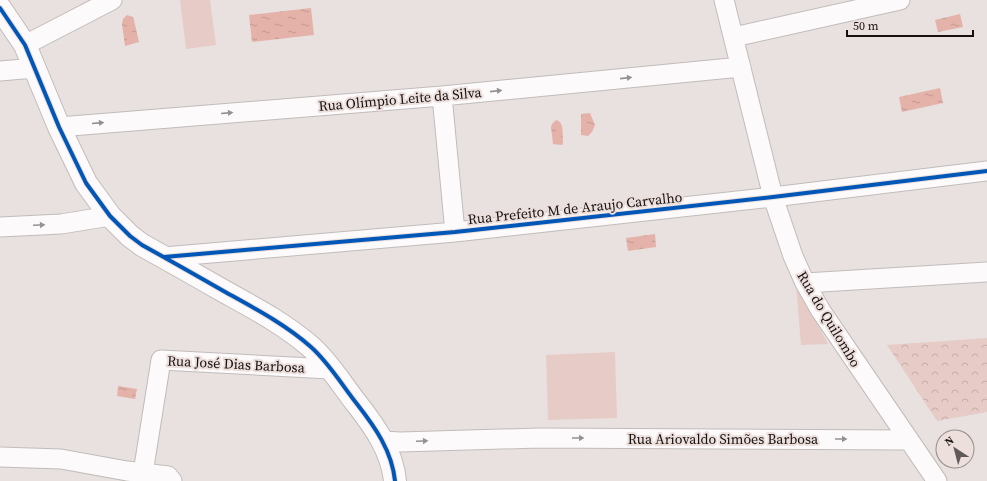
<svg xmlns="http://www.w3.org/2000/svg" width="987" height="481" viewBox="0 0 987 481" font-family="'Source Serif 4',serif">
	<style>
		.green { fill: #e7cbc6 }
		.forest { fill: url(#forest-crowns) }
		.water { fill: url(#water-ripples) }
		.lines { fill: none; stroke-linecap: round; stroke-linejoin: round }
		.minor-casing { stroke: #c1bcbb; stroke-width: 21 }
		.secondary-casing { stroke: #c1bcbb; stroke-width: 24 }
		.minor { stroke: #fcfafa; stroke-width: 19 }
		.secondary { stroke: #fcfafa; stroke-width: 22 }
		.cycleway-casing { stroke: #ecdfdc; stroke-width: 6 }
		.cycleway { stroke: #0057b8; stroke-width: 4 }
		.oneway { fill: #949191 }
		.labels { text-anchor: middle; stroke-width: 4; stroke-linejoin: round; paint-order: stroke }
		.street-label { font-size: 14px; fill: #151110; stroke: #ecdfdc }
	</style>
	<defs>
		<pattern id="forest-crowns" width="20" height="18" patternUnits="userSpaceOnUse"><rect width="20" height="18" fill="#e7cbc6"/><path d="M2 6a3 3 0 1 1 6 0M12 15a3 3 0 1 1 6 0" fill="none" stroke="#c5ada9"/></pattern>
		<pattern id="water-ripples" width="26" height="14" patternUnits="userSpaceOnUse"><rect width="26" height="14" fill="#e4b2a9"/><path d="M2 4q2-2 4 0t4 0M15 11q2-2 4 0t4 0" fill="none" stroke="#c39890"/></pattern>
	</defs>
	<rect width="100%" height="100%" fill="#e8e1e0"/>
	<!-- green -->
	<path class="green" d="M180,0h30l6,45 -30,4z
		M796,284l32,60 -27,1z
		M615,352l2,66 -69,2 -2,-65z"/>
	<!-- forest -->
	<path class="forest" d="M987,338v74l-50,9 -50,-76z"/>
	<!-- water -->
	<path class="water" d="M311,8l3,27 -62,7 -3,-27z
		M960,14l3,13 -25,5 -3,-12z
		M127,15l6,2 1,3 5,22 -14,4 -3,-22 1,-5z
		M940,88l3,15 -41,9 -3,-15z
		M590,113l5,12 -3,7 -4,4 -7,-1v-21z
		M556,120c9,2 6,15 7,23l-1,2 -9,-1 -2,-17 1,-3z
		M655,234l1,13 -28,4 -2,-13z
		M118,386l19,3 -2,10 -18,-3z"/>
	<g class="lines">
		<defs>
			<path id="minor" d="M724,0l49,197 20,59 12,27 16,28 116,170
				M734,37l166,-37
				M25,45l87,-45
				M0,71l35,-3
				M442,96l13,136
				M59,127l383,-31 299,-29
				M0,227l61,-3 49,-8
				M164,257l291,-25 318,-35 214,-26
				M805,283l182,-11
				M383,441l17,1 139,-4 369,2
				M0,457l61,2 66,12 41,5 4,5
				M143,473l18,-113 169,9"/>
			<path id="secondary" d="M0,8l25,37 34,82 27,56 24,33 20,20 12,9c29,16 57,32 85,48 29,16 59,32 84,54 18,16 31,38 46,57 18,23 35,47 38,77"/>
		</defs>
		<!-- minor casing -->
		<use href="#minor" class="minor-casing"/>
		<!-- secondary casing -->
		<use href="#secondary" class="secondary-casing"/>
		<!-- minor -->
		<use href="#minor" class="minor"/>
		<!-- secondary -->
		<use href="#secondary" class="secondary"/>
		<defs>
			<path id="cycleway" d="M0,8l25,37 34,82 27,56 24,33 20,20 12,9c29,16 57,32 85,48 29,16 59,32 84,54 18,16 31,38 46,57 18,23 35,47 38,77
				M164,257l291,-25 318,-35 214,-26"/>
		</defs>
		<!-- cycleway casing -->
		<use href="#cycleway" class="cycleway-casing"/>
		<!-- cycleway -->
		<use href="#cycleway" class="cycleway"/>
	</g>
	<!-- one-way arrows -->
	<defs><path id="oneway-solid" d="M-6-.8H1V-3.2L6.5 0L1 3.2V.8H-6Z"/></defs>
	<g class="oneway">
		<use href="#oneway-solid" transform="translate(626 78) rotate(-6)"/>
		<use href="#oneway-solid" transform="translate(496 91) rotate(-6)"/>
		<use href="#oneway-solid" transform="translate(227 113) rotate(-5)"/>
		<use href="#oneway-solid" transform="translate(98 123) rotate(-5)"/>
		<use href="#oneway-solid" transform="translate(39 225) rotate(-3)"/>
		<use href="#oneway-solid" transform="translate(578 438)"/>
		<use href="#oneway-solid" transform="translate(841 439)"/>
		<use href="#oneway-solid" transform="translate(422 441) rotate(-2)"/>
	</g>
	<g class="labels">
		<!-- street labels -->
		<g class="street-label">
			<text transform="translate(400 99) rotate(-5)" y="5">Rua Olímpio Leite da Silva</text>
			<text transform="translate(575 208) rotate(-6)" y="5">Rua Prefeito M de Araujo Carvalho</text>
			<text transform="translate(829 319) rotate(59)" y="5">Rua do Quilombo</text>
			<text transform="translate(236 364) rotate(3)" y="5">Rua José Dias Barbosa</text>
			<text x="723" y="444">Rua Ariovaldo Simões Barbosa</text>
		</g>
	</g>
	<!-- north arrow -->
	<g transform="translate(955 449) rotate(324)"><circle r="19" fill="#ecdfdc" stroke="#968d8a"/>
	<path d="M0-3L7 15L0 10L-7 15Z" fill="#5f5a59"/>
	<text y="-6" font-size="11" font-weight="bold" text-anchor="middle" fill="#151110">N</text>
	</g>
	<!-- scale -->
	<path d="M847 30v6h126v-6" fill="none" stroke="#151110" stroke-width="2"/>
	<text x="853" y="30" font-size="12" fill="#151110" stroke="#ecdfdc" stroke-width="3" paint-order="stroke">50 m</text>
</svg>
